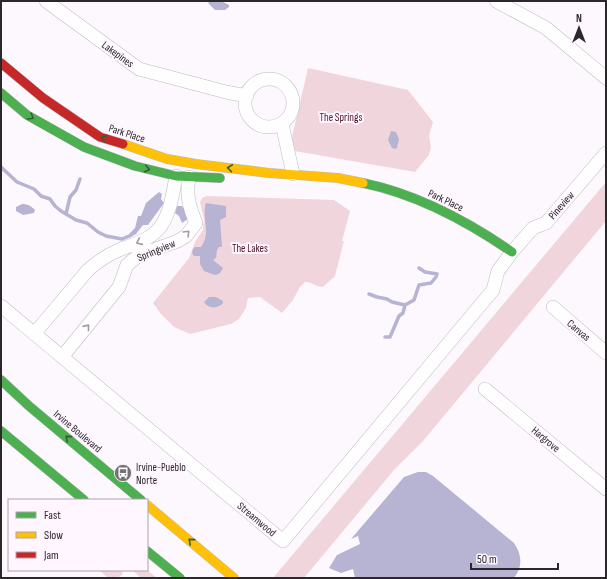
<svg xmlns="http://www.w3.org/2000/svg" width="607" height="579" viewBox="0 0 607 579" font-family="'Sofia Sans Condensed',sans-serif">
	<style>
		.green { fill: #f1d5dc }
		.water { fill: #b7b3d2 }
		.lines { fill: none; stroke-linecap: round; stroke-linejoin: round }
		.stream { stroke: #b7b3d2; stroke-width: 3.5 }
		.street-casing { stroke: #bfbabf; stroke-width: 14 }
		.fast-casing { stroke: #bfbabf; stroke-width: 10 }
		.slow-casing { stroke: #bfbabf; stroke-width: 10 }
		.jam-casing { stroke: #bfbabf; stroke-width: 10 }
		.street { stroke: #fffeff; stroke-width: 13 }
		.fast { stroke: #4caf50; stroke-width: 9 }
		.slow { stroke: #ffc107; stroke-width: 9 }
		.jam { stroke: #c62828; stroke-width: 9 }
		.oneway { stroke: #385d3a }
		.oneway2 { stroke: #a09da0 }
		.labels { text-anchor: middle; stroke-width: 4; stroke-linejoin: round; paint-order: stroke }
		.street-label { font-size: 11px; fill: #2b272b; stroke: #fff6ff }
		.park-label { font-size: 11px; fill: #511528; stroke: #fff6ff }
		.poi-label { font-size: 11px; fill: #2b272b; stroke: #fff6ff; text-anchor: start }
	</style>
	<rect width="100%" height="100%" fill="#fdf8fd"/>
	<!-- green -->
	<path class="green" d="M308,68l100,22 25,32 -4,14 2,11 -2,8 -14,17 -126,-22z
		M606,182v39l-183,220 -29,29 -90,108h-31z
		M207,196l127,4 16,11 -8,30h2l-9,35 -12,11c-7,0 -11,-5 -18,-5l-5,5 -7,13 -11,13 -22,-16 -12,1 -2,10 -7,11 -8,5 -41,10 -16,-7 -13,-13 -8,-11 36,-45 6,-16 8,-12 1,-11 -4,-17 2,-4z
		M99,570h24l-1,5 -5,3h-9z
		M132,570h15l10,8h-16z"/>
	<!-- water -->
	<path class="water" d="M210,1h11l8,4v2l-4,3h-10l-7,-7z
		M391,131l5,1 3,7 -2,9 -2,1 -3,-1 -4,-8z
		M159,192l3,2 -1,5 3,4 -16,22h-5l-7,9 -7,4v-4l6,-6 3,-12h3l5,-13z
		M206,203l20,3v11l-6,3 2,27h-3l-2,3 -1,8 -3,2 10,8 -3,5 -4,2 -4,-1 -8,-3 -4,-7v-8h-6l-2,-3 1,-4 2,-2h6c11,-15 0,-29 5,-44z
		M22,204c6,0 9,2 13,6l-1,3 -11,2 -7,-4v-4z
		M177,206h5l1,2h2l3,11 -6,4 -3,-7 -4,-3z
		M209,297h7l7,4v2c-5,6 -15,6 -19,-1z
		M418,472h8l7,4 81,67c8,12 9,23 0,35h-159l-2,-9 -12,4 -12,-5 8,-13 23,-11 -2,-8 -7,3 53,-62z"/>
	<g class="lines">
		<!-- stream -->
		<path class="stream" d="M1,167l16,15 17,7 7,7 9,3 5,7 6,5 15,9 11,3 11,9 8,4 16,3 7,-3
			M66,214l4,-17 6,-7 4,-11
			M369,294l8,3 10,2 5,3 13,3 -2,8 -4,3 -9,21h-5
			M405,305l9,-5 5,-15 12,-2 5,-6 1,-3 -12,-2 -6,-4"/>
		<defs>
			<path id="street" d="M46,1l93,68 87,23 21,4
				M496,1l50,27 60,50
				M245 103a24 24 0 1 1 48 0a24 24 0 1 1-48 0Z
				M282,124l11,50
				M1,306l282,235 210,-251 5,-19 14,-19 21,-24 13,-5 60,-70
				M553,307l53,46
				M34,334l54,-64c9,-8 19,-15 31,-20 15,-6 32,-10 42,-24 10,-15 12,-34 15,-50
				M62,357l57,-70 8,-22 12,-10 39,-14 8,-5 10,-13c-7,-17 -10,-27 -7,-46
				M485,389l121,100"/>
			<path id="fast" d="M1,93l26,22 57,32 51,19 41,10 44,2
				M363,183c54,11 104,38 149,69
				M1,380l28,26 112,94
				M1,431l83,69
				M147,551l33,27"/>
			<path id="slow" d="M123,144l44,15 29,5 73,9 69,5 25,5
				M147,505l87,73"/>
			<path id="jam" d="M1,63l42,35 57,39 23,7"/>
		</defs>
		<!-- street casing -->
		<use href="#street" class="street-casing"/>
		<!-- fast casing -->
		<use href="#fast" class="fast-casing"/>
		<!-- slow casing -->
		<use href="#slow" class="slow-casing"/>
		<!-- jam casing -->
		<use href="#jam" class="jam-casing"/>
		<!-- street -->
		<use href="#street" class="street"/>
		<!-- fast -->
		<use href="#fast" class="fast"/>
		<!-- slow -->
		<use href="#slow" class="slow"/>
		<!-- jam -->
		<use href="#jam" class="jam"/>
	</g>
	<!-- one-way arrows -->
	<defs><path id="oneway-chevron" d="M-2-3.5L2.5 0L-2 3.5" fill="none" stroke-width="1.6" stroke-linecap="round" stroke-linejoin="round"/></defs>
	<g class="oneway">
		<use href="#oneway-chevron" transform="translate(31 117) rotate(31)"/>
		<use href="#oneway-chevron" transform="translate(104 138) rotate(-159)"/>
		<use href="#oneway-chevron" transform="translate(230 168) rotate(-173)"/>
		<use href="#oneway-chevron" transform="translate(147 169) rotate(13)"/>
		<use href="#oneway-chevron" transform="translate(68 438) rotate(-140)"/>
		<use href="#oneway-chevron" transform="translate(191 541) rotate(-140)"/>
	</g>
	<g class="oneway2">
		<use href="#oneway-chevron" transform="translate(187 233) rotate(-45)"/>
		<use href="#oneway-chevron" transform="translate(139 242) rotate(156)"/>
		<use href="#oneway-chevron" transform="translate(87 327) rotate(-51)"/>
	</g>
	<!-- icons -->
	<defs>
		<symbol id="bus-disc" viewBox="-11 -11 22 22"><circle r="9.5" fill="#747074" stroke="#fff6ff"/><path d="M-5-6H5V4H4V6H2V4H-2V6H-4V4H-5ZM-3.5-4V0h7V-4ZM-3.5 1.2v1.5H-2V1.2ZM2 1.2v1.5H3.5V1.2Z" fill="#fff"/></symbol>
	</defs>
	<g fill-rule="evenodd">
		<use href="#bus-disc" x="113" y="463" width="20" height="20"/>
	</g>
	<g class="labels">
		<!-- street labels -->
		<g class="street-label">
			<text transform="translate(118 54) rotate(36)" y="4">Lakepines</text>
			<text transform="translate(127 133) rotate(18)" y="4">Park Place</text>
			<text transform="translate(446 200) rotate(25)" y="4">Park Place</text>
			<text transform="translate(561 205) rotate(-49)" y="4">Pineview</text>
			<text transform="translate(156 250) rotate(-23)" y="4">Springview</text>
			<text transform="translate(579 330) rotate(40)" y="4">Canvas</text>
			<text transform="translate(78 431) rotate(40)" y="4">Irvine Boulevard</text>
			<text transform="translate(546 439) rotate(40)" y="4">Hargrove</text>
			<text transform="translate(257 519) rotate(40)" y="4">Streamwood</text>
		</g>
		<!-- park labels -->
		<g class="park-label">
			<text x="341" y="121">The Springs</text>
			<text x="250" y="252">The Lakes</text>
		</g>
		<!-- poi labels -->
		<g class="poi-label">
			<text x="136" y="471">Irvine-Pueblo<tspan x="136" dy="13">Norte</tspan></text>
		</g>
	</g>
	<!-- border -->
	<rect width="607" height="579" fill="none" stroke="#2b272b" stroke-width="4"/>
	<!-- legend -->
	<rect x="8" y="499" width="140" height="72" fill="#fff6ff" stroke="#aaa3aa"/>
	<rect x="16" y="512" width="20" height="6" fill="#4caf50" stroke="#aaa3aa"/>
	<text x="44" y="519" font-size="12" fill="#2b272b">Fast</text>
	<rect x="16" y="532" width="20" height="6" fill="#ffc107" stroke="#aaa3aa"/>
	<text x="44" y="539" font-size="12" fill="#2b272b">Slow</text>
	<rect x="16" y="552" width="20" height="6" fill="#c62828" stroke="#aaa3aa"/>
	<text x="44" y="559" font-size="12" fill="#2b272b">Jam</text>
	<!-- north arrow -->
	<g transform="translate(579 28)" stroke="#fff6ff" stroke-width="3" paint-order="stroke">
	<path d="M0-3L7 15L0 10L-7 15Z" fill="#2b272b"/>
	<text y="-6" font-size="11" font-weight="bold" text-anchor="middle" fill="#2b272b">N</text>
	</g>
	<!-- scale -->
	<path d="M471 563v6h87v-6" fill="none" stroke="#2b272b" stroke-width="2"/>
	<text x="477" y="563" font-size="12" fill="#2b272b" stroke="#fff6ff" stroke-width="3" paint-order="stroke">50 m</text>
</svg>
